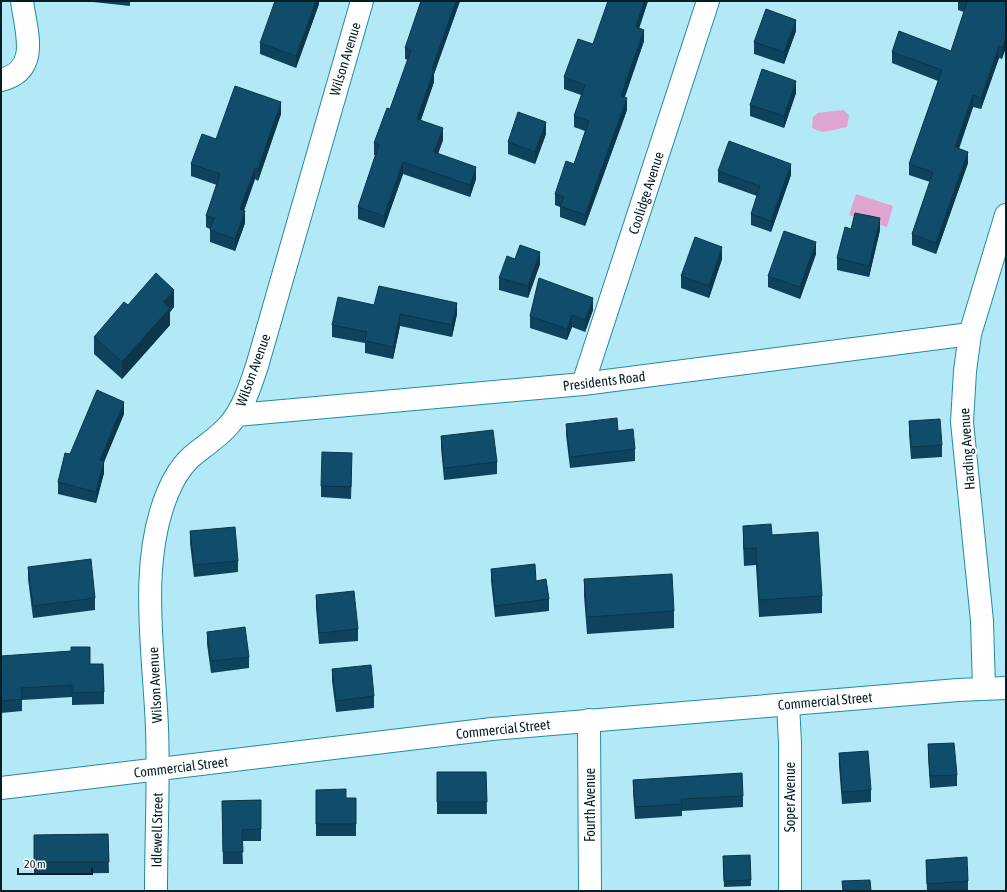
<svg xmlns="http://www.w3.org/2000/svg" width="1007" height="892" viewBox="0 0 1007 892" font-family="'Asap Condensed',sans-serif">
	<style>
		.water { fill: #dfa5d0 }
		.lines { fill: none; stroke-linecap: round; stroke-linejoin: round }
		.minor-casing { stroke: #208ba2; stroke-width: 24 }
		.major-casing { stroke: #208ba2; stroke-width: 24 }
		.minor { stroke: #fff; stroke-width: 22 }
		.major { stroke: #fff; stroke-width: 22 }
		.wall { fill: #0f425c }
		.shaded-wall { fill: #0c364b }
		.building { fill: #114d6b; stroke: #0c364b }
		.labels { text-anchor: middle; stroke-width: 4; stroke-linejoin: round; paint-order: stroke }
		.street-label { font-size: 14px; fill: #001f26; stroke: #fff }
	</style>
	<rect width="100%" height="100%" fill="#b3e9f7"/>
	<!-- water -->
	<path class="water" d="M843,110l6,5 -2,12 -24,5 -9,-3 -2,-2 1,-10 5,-4z
		M856,194l37,12 -6,21 -38,-12z"/>
	<g class="lines">
		<defs>
			<path id="minor" d="M1,80c40,-10 25,-48 21,-79
				M583,384l125,-383
				M237,415l346,-31 387,-50
				M984,688l-2,-67 -20,-199 3,-51 5,-37 36,-119
				M788,704l2,39v148
				M589,720l1,171
				M156,891c0,-54 3,-109 1,-163 -3,-76 -19,-165 11,-236 5,-12 13,-25 21,-33 13,-12 28,-20 40,-34 14,-16 21,-38 28,-59l105,-365"/>
			<path id="major" d="M1,788l491,-59 466,-39 48,-2"/>
		</defs>
		<!-- minor casing -->
		<use href="#minor" class="minor-casing"/>
		<!-- major casing -->
		<use href="#major" class="major-casing"/>
		<!-- minor -->
		<use href="#minor" class="minor"/>
		<!-- major -->
		<use href="#major" class="major"/>
	</g>
	<!-- wall -->
	<path class="wall" d="M84,1h46v5z
		M319,1v3l-23,64 -36,-14v-11z
		M421,1h39l-26,73v8l-13,38 22,20 -5,14 38,25 -6,18 -67,-23 -19,54 -26,-9v-12l17,-52h-1v-12l16,-34 18,-49 -3,-1v-11z
		M608,1h40l-9,27 5,13 -19,56 2,13 -42,116 -25,-9v-10l-5,-2v-11l19,-30 11,-33 -11,-4v-11l7,-21 -17,-6v-12l29,-33z
		M958,1h48l-4,58 -3,-1 -18,51 -8,-2 -14,42 9,14 -32,91 -24,-9v-11l18,-52 -21,-7v-11l29,-83 -46,-18v-11l59,-1 13,-39 -6,-2z
		M796,31l-12,33 -30,-10v-12z
		M796,93l-12,35 -34,-12v-11z
		M281,114l-23,67 -3,-2 -11,32 1,12 -10,28 -25,-9v-13l-4,-2v-11l11,-31 -26,-9v-12l25,-25z
		M546,134l-11,30 -27,-10v-12z
		M718,171l73,4 -20,57 -20,-7v-11l6,-18 -39,-14z
		M851,229l29,1 -11,47 -32,-7v-12z
		M816,254l-16,45 -32,-12v-11z
		M515,259l25,5 -12,34 -29,-8v-12z
		M722,259l-13,39 -28,-10v-12z
		M128,305l46,2 -4,5v13l-48,54 -28,-25v-17z
		M374,305l83,9 -5,23 -52,-11 -7,33 -28,-6v-10l-33,-6v-12z
		M593,310l-8,22 -13,-5 -5,13 -37,-12v-12z
		M124,414l-20,48v11l-8,30 -38,-9v-12l12,-28z
		M909,421l33,24v12l-31,2 -2,-26z
		M566,424l69,25v12l-65,7 -4,-33z
		M441,436l56,26v12l-53,6 -3,-32z
		M352,465l-1,34 -30,-2v-11z
		M743,526l29,9 50,61v17l-63,4 -3,-52 -12,1 -1,-23z
		M190,531l48,30v11l-44,5 -4,-34z
		M28,567l67,31v12l-62,8 -5,-39z
		M491,569l45,12 13,18v12l-54,6 -4,-36z
		M584,579l90,32v17l-87,6 -3,-38z
		M316,595l42,34v12l-39,3 -3,-37z
		M207,632l42,25v11l-38,5 -4,-29z
		M1,656l89,8 14,28v12l-32,1v-8l-50,3v11l-21,2z
		M332,669l42,27v12l-38,4 -4,-31z
		M928,744l29,31v11l-27,2 -2,-32z
		M839,753l32,37v12l-29,2 -3,-39z
		M437,772h49l1,42h-50z
		M633,780l110,16v11l-61,4v5l-47,3 -2,-27z
		M316,790l30,8h10v38h-40z
		M261,800v41h-19l1,23h-20l-1,-63z
		M108,834l1,39 -75,1v-39z
		M750,855l1,31 -27,1 -1,-25z
		M926,860l42,21v10h-41z"/>
	<!-- shaded-wall -->
	<path class="shaded-wall" d="M316,1h3v3l-23,64v-12z
		M456,1h4l-26,73v8l-17,49v-12l15,-50z
		M644,1h4l-12,37v-11z
		M796,20v11l-12,33v-12z
		M644,30v11l-23,66v-11z
		M1006,36v12l-4,11v-11z
		M999,46v12l-18,51v-11z
		M796,81v12l-12,35v-12z
		M973,95v12l-18,52v-12z
		M627,98v12l-42,116v-11z
		M281,102v12l-23,67v-12z
		M546,122v12l-11,30v-12z
		M443,128v12l-9,24v-12z
		M968,152v11l-32,91v-11z
		M403,162v12l-19,54v-12z
		M791,164v11l-20,57v-11z
		M476,167v12l-6,18v-12z
		M255,168v11l-15,42v-12z
		M245,211v12l-10,28v-12z
		M880,218v12l-11,47v-11z
		M816,242v12l-16,45v-12z
		M722,247v12l-13,39v-12z
		M540,252v12l-12,34v-12z
		M174,290v17l-4,5v13l-48,54v-17l41,-60z
		M593,298v12l-8,22v-12z
		M457,303v11l-5,23v-12z
		M400,314v12l-7,33v-12z
		M572,315v12l-5,13v-11z
		M124,402v12l-20,48v11l-8,30v-11l4,-32z"/>
	<!-- building -->
	<path class="building" d="M275,1h41l-20,55 -36,-13z
		M421,1h35l-24,68 2,1 -17,49 26,9 -9,24 42,15 -6,18 -67,-23 -19,54 -26,-9 21,-62 -5,-2 13,-35 3,1 21,-59 -6,-2z
		M608,1h36l-8,26 8,3 -23,66 6,2 -42,117 -25,-9 4,-9 -9,-3 11,-33 8,3 15,-43 -15,-5 11,-31 -21,-8 14,-38 15,5z
		M964,1h42v35l-4,12 -3,-2 -18,52 -8,-3 -18,52 13,5 -32,91 -24,-9 21,-62 -24,-8 33,-94 -50,-18 7,-21 52,20 16,-49z
		M766,9l30,11 -12,32 -30,-10z
		M762,69l34,12 -12,35 -34,-11z
		M235,86l46,16 -23,67 -3,-1 -15,41 5,2 -10,28 -25,-9 4,-12 -8,-2 14,-42 -29,-10 11,-30 14,5z
		M518,112l28,10 -11,30 -27,-10z
		M729,141l62,23 -20,57 -20,-7 9,-28 -42,-15z
		M855,213l25,5 -11,48 -32,-8 8,-31 6,2z
		M784,231l32,11 -16,45 -32,-11z
		M695,237l27,10 -13,39 -28,-10z
		M520,245l20,7 -12,34 -29,-8 8,-22 8,3z
		M156,273l18,17 -11,12 7,6 -48,54 -28,-25 30,-35 4,3z
		M539,278l54,20 -8,22 -13,-5 -5,14 -37,-13z
		M379,286l78,17 -5,22 -52,-11 -7,33 -28,-6 2,-9 -35,-7 6,-28 36,8z
		M97,390l27,12 -24,58 4,1 -8,31 -38,-10 7,-29 5,1z
		M617,418l1,13 15,-2 2,20 -65,8 -4,-33z
		M940,419l2,26 -31,2 -2,-26z
		M493,430l4,32 -53,6 -3,-32z
		M322,452l30,1 -1,34 -30,-1z
		M771,524l1,11 46,-3 4,64 -63,4 -3,-52 -12,1 -1,-23z
		M235,527l3,34 -44,4 -4,-34z
		M91,559l4,39 -62,8 -5,-39z
		M535,564l1,17 10,-2 3,20 -54,7 -4,-37z
		M672,574l2,37 -87,6 -3,-38z
		M354,591l4,38 -39,4 -3,-38z
		M245,627l4,30 -38,4 -4,-29z
		M71,647h19v17h13l1,28 -32,1v-8l-51,3 1,11 -21,2v-45l70,-5z
		M371,665l3,31 -38,5 -4,-32z
		M954,743l3,32 -27,1 -2,-32z
		M868,751l3,39 -29,2 -3,-39z
		M437,772h49l1,30h-50z
		M742,773l1,23 -62,3 1,5 -47,3 -2,-27z
		M346,789v9h10v26h-40v-34z
		M261,800v29l-19,1 1,22h-20l-1,-51z
		M108,834l1,28h-75v-27z
		M750,855l1,25 -27,1 -1,-25z
		M967,857l1,24 -41,3 -1,-24z
		M870,880l1,11h-28l-1,-10z"/>
	<g class="labels">
		<!-- street labels -->
		<g class="street-label">
			<text transform="translate(345 59) rotate(-73)" y="5">Wilson Avenue</text>
			<text transform="translate(646 193) rotate(-72)" y="5">Coolidge Avenue</text>
			<text transform="translate(253 370) rotate(-70)" y="5">Wilson Avenue</text>
			<text transform="translate(604 381) rotate(-7)" y="5">Presidents Road</text>
			<text transform="translate(967 449) rotate(-94)" y="5">Harding Avenue</text>
			<text transform="translate(155 685) rotate(-93)" y="5">Wilson Avenue</text>
			<text transform="translate(825 701) rotate(-5)" y="5">Commercial Street</text>
			<text transform="translate(503 729) rotate(-6)" y="5">Commercial Street</text>
			<text transform="translate(181 767) rotate(-7)" y="5">Commercial Street</text>
			<text transform="translate(790 797) rotate(-90)" y="5">Soper Avenue</text>
			<text transform="translate(590 805) rotate(-90)" y="5">Fourth Avenue</text>
			<text transform="translate(157 830) rotate(-89)" y="5">Idlewell Street</text>
		</g>
	</g>
	<!-- border -->
	<rect width="1007" height="892" fill="none" stroke="#001f26" stroke-width="4"/>
	<!-- scale -->
	<path d="M18 868v6h74v-6" fill="none" stroke="#001f26" stroke-width="2"/>
	<text x="24" y="868" font-size="12" fill="#001f26" stroke="#ffffff" stroke-width="3" paint-order="stroke">20 m</text>
</svg>
